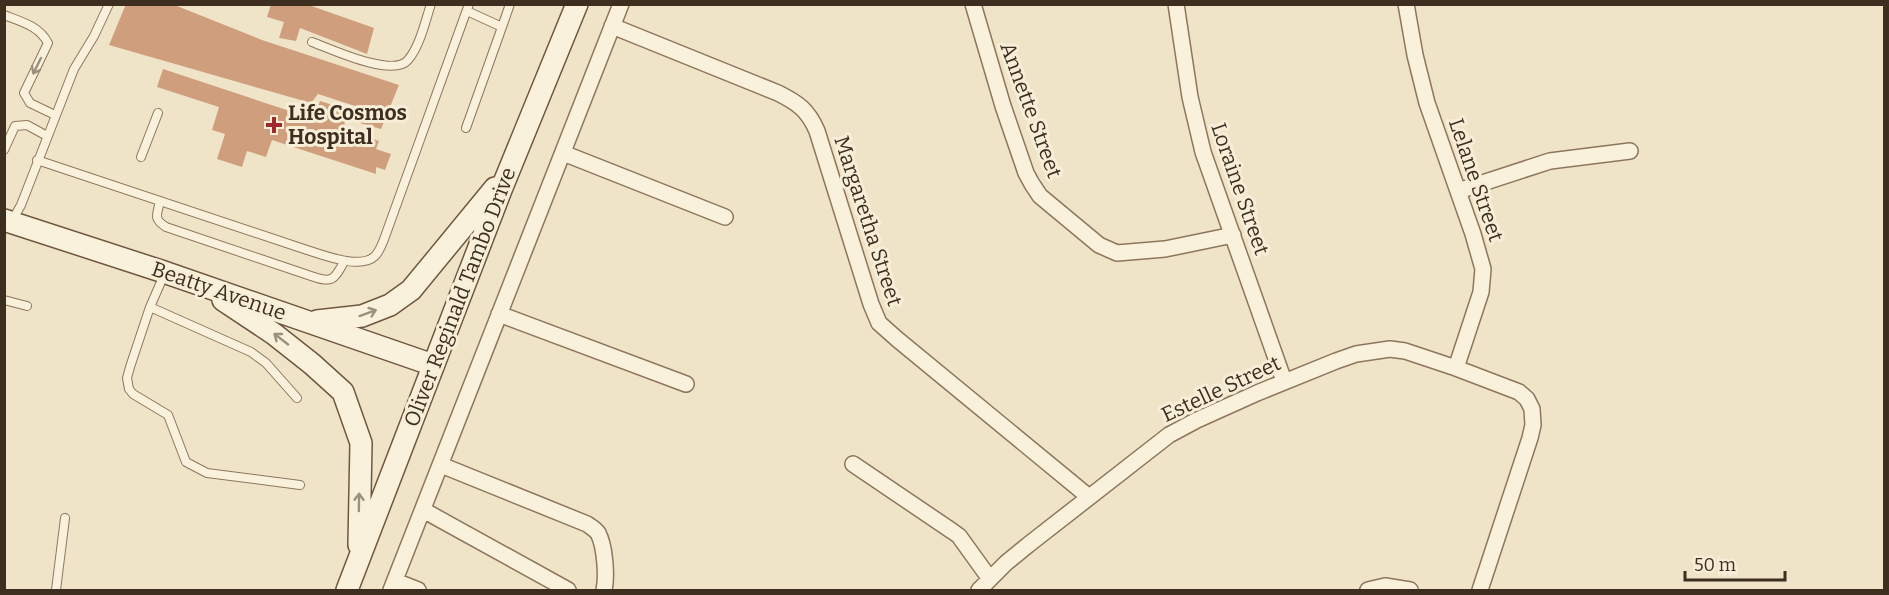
<svg xmlns="http://www.w3.org/2000/svg" width="1889" height="595" viewBox="0 0 1889 595" font-family="Bitter,serif">
	<style>
		.building { fill: #cf9f7d }
		.lines { fill: none; stroke-linecap: round; stroke-linejoin: round }
		.lane-casing { stroke: #8d765c; stroke-width: 10 }
		.street-casing { stroke: #8d765c; stroke-width: 18 }
		.secondary-casing { stroke: #6f573f; stroke-width: 24 }
		.lane { stroke: #faf1dc; stroke-width: 8 }
		.street { stroke: #faf1dc; stroke-width: 15 }
		.secondary { stroke: #faf1dc; stroke-width: 21 }
		.oneway { stroke: #9c907e }
		.poi-dot { fill: #9e2a2b; stroke: #f7eed8; stroke-width: 2 }
		.labels { text-anchor: middle; stroke-width: 6; stroke-linejoin: round; paint-order: stroke }
		.street-label { font-size: 21px; fill: #3d2e20; stroke: #f7eed8 }
		.poi-label { font-size: 21px; font-weight: bold; fill: #3d2e20; stroke: #f7eed8; text-anchor: start }
	</style>
	<rect width="100%" height="100%" fill="#f0e4c8"/>
	<!-- building -->
	<path class="building" d="M126,4h46l90,36 137,45 -18,44 -28,-8 2,-15 -37,-12 -7,9 -202,-58z
		M271,4h35l68,24 -7,26 -67,-26 -4,13 -17,-3 5,-16 -17,-5z
		M163,69l151,50 6,-18 29,9 -6,19 36,12 -3,8 15,5 -6,16 -9,-3v7l-104,-34 -6,17 -19,-6 -5,16 -25,-8 8,-25 -13,-4 7,-23 -62,-20z"/>
	<g class="lines">
		<defs>
			<path id="lane" d="M4,15c18,7 35,11 44,28l-24,50 6,10 25,12
				M502,27l8,-23
				M312,42c19,7 81,36 96,18 12,-14 17,-38 23,-56
				M466,128l36,-101 -35,-16
				M4,150l11,-24 12,-1 20,11
				M141,157l17,-44
				M37,160l270,90c16,5 54,20 68,6 6,-6 9,-17 12,-25l82,-227
				M160,201c-3,14 -7,18 6,26l148,50c20,7 21,0 30,-15
				M12,221l9,-16 53,-136 20,-33 15,-32
				M164,275l-14,32 -20,60 -3,11 2,11 4,5 35,21 18,47 21,11 93,12
				M4,300l23,6
				M150,307l101,45 15,11 31,35
				M56,590l9,-72"/>
			<path id="street" d="M973,4l30,102 23,67 6,11 8,12 59,49 18,8 48,-4 68,-14
				M1176,4l14,93 13,55 81,229
				M1406,4l9,51 12,48 46,131 10,35 -2,23 -25,76
				M612,26l166,67c20,10 30,17 39,38l54,173 8,19 18,16 192,158
				M563,153l162,64
				M1458,191l92,-30 80,-10
				M499,314l187,70
				M853,464l99,67 7,5 31,43
				M441,465l146,59c4,3 8,5 11,9 7,13 9,44 6,57
				M423,510l145,80
				M395,581l23,9
				M391,590l230,-586
				M979,590l27,-27 22,-18 141,-110 28,-15 60,-27 79,-32 20,-7 34,-5 15,2 51,17 63,24 8,7 5,10 1,16 -3,13 -50,152
				M1368,590l17,-4 25,4"/>
			<path id="secondary" d="M4,220l157,51 272,94
				M223,300l51,34 38,30 31,28 18,51 -2,102
				M317,321l45,-5 28,-11 21,-15 84,-102
				M347,590l154,-400 76,-186"/>
		</defs>
		<!-- lane casing -->
		<use href="#lane" class="lane-casing"/>
		<!-- street casing -->
		<use href="#street" class="street-casing"/>
		<!-- secondary casing -->
		<use href="#secondary" class="secondary-casing"/>
		<!-- lane -->
		<use href="#lane" class="lane"/>
		<!-- street -->
		<use href="#street" class="street"/>
		<!-- secondary -->
		<use href="#secondary" class="secondary"/>
	</g>
	<!-- one-way arrows -->
	<defs><path id="oneway-shaft" d="M-6 0H5M1.5-3L5.5 0L1.5 3" fill="none" stroke-width="1.6" stroke-linecap="round" stroke-linejoin="round" transform="scale(1.5)"/></defs>
	<g class="oneway">
		<use href="#oneway-shaft" transform="translate(37 66) rotate(116)"/>
		<use href="#oneway-shaft" transform="translate(368 313) rotate(-20)"/>
		<use href="#oneway-shaft" transform="translate(281 339) rotate(-142)"/>
		<use href="#oneway-shaft" transform="translate(359 502) rotate(-89)"/>
	</g>
	<!-- markers -->
	<path class="poi-dot" d="M271 116h6v6h6v6h-6v6h-6v-6h-6v-6h6z"/>
	<g class="labels">
		<!-- street labels -->
		<g class="street-label">
			<text transform="translate(1031 110) rotate(70)" y="7">Annette Street</text>
			<text transform="translate(1476 180) rotate(71)" y="7">Lelane Street</text>
			<text transform="translate(1240 189) rotate(71)" y="7">Loraine Street</text>
			<text transform="translate(868 221) rotate(72)" y="7">Margaretha Street</text>
			<text transform="translate(219 291) rotate(19)" y="7">Beatty Avenue</text>
			<text transform="translate(460 297) rotate(-69)" y="7">Oliver Reginald Tambo Drive</text>
			<text transform="translate(1221 389) rotate(-25)" y="7">Estelle Street</text>
		</g>
		<!-- poi labels -->
		<g class="poi-label">
			<text x="288" y="120">Life Cosmos<tspan x="288" dy="24">Hospital</tspan></text>
		</g>
	</g>
	<!-- border -->
	<rect width="1889" height="595" fill="none" stroke="#3d2e20" stroke-width="12"/>
	<!-- scale -->
	<path d="M1685 571v9h100v-9" fill="none" stroke="#3d2e20" stroke-width="3"/>
	<text x="1694" y="571" font-size="18" fill="#3d2e20" stroke="#f7eed8" stroke-width="4.5" paint-order="stroke">50 m</text>
</svg>
